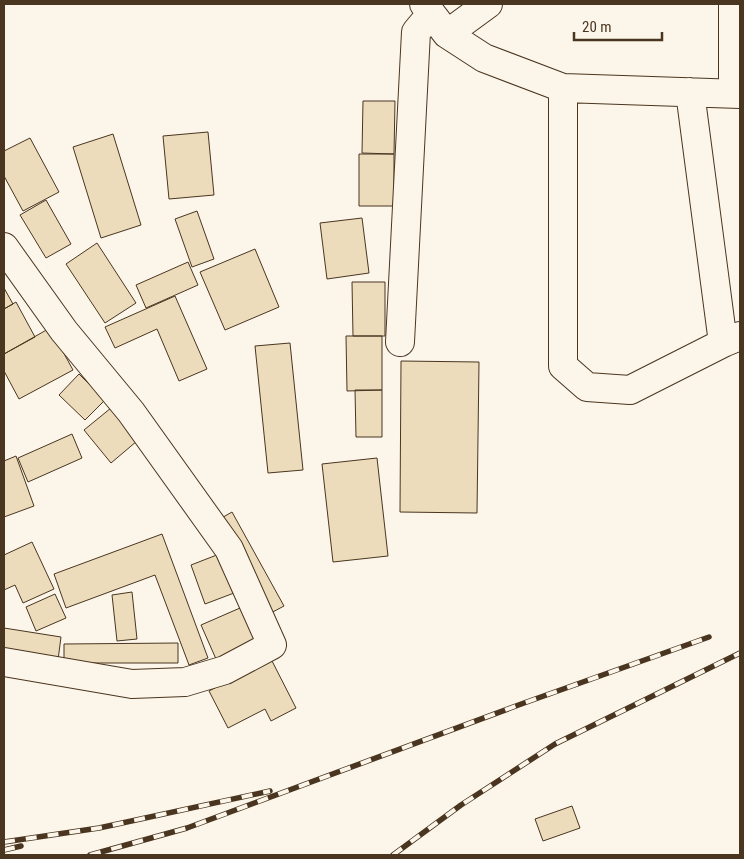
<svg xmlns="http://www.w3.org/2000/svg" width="744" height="859" viewBox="0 0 744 859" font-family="'Roboto Condensed',sans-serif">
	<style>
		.building { fill: #ecdcbc; stroke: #4a3520 }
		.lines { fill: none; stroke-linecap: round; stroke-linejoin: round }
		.minor-casing { stroke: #4a3520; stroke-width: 30 }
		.minor { stroke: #fbf6e9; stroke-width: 28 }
		.rail-casing { stroke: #4a3520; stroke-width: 5.5 }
		.rail { stroke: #fbf6e9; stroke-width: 4; stroke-dasharray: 11; stroke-linecap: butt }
	</style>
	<rect width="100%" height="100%" fill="#fbf6e9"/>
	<!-- building -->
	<path class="building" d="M363,101h32l-1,53 -32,-1z
		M208,132l6,63 -45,4 -6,-63z
		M113,134l28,91 -40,13 -28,-91z
		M30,138l29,54 -36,19 -19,-35v-25z
		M359,154h35v52h-35z
		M46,200l25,44 -25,14 -26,-43z
		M197,211l17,48 -22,8 -17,-48z
		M362,218l7,55 -42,6 -7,-56z
		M97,243l39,60 -31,20 -39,-59z
		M255,249l24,58 -54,23 -25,-58z
		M188,262l10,23 -52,23 -10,-23z
		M352,282h33v54h-32z
		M4,288l9,16 -9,5z
		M175,296l32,73 -28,12 -22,-52 -42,19 -10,-21z
		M16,302l19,35 -31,17v-45z
		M50,328l23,42 -54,29 -15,-28v-17z
		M346,336h36v54l-35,1z
		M290,343l13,127 -35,3 -13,-127z
		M401,361l78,1 -2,151 -77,-1z
		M79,374l26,26 -20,20 -26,-25z
		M355,390h27v47h-26z
		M111,408l26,33 -26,22 -27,-33z
		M72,434l10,24 -54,24 -10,-24z
		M16,456l18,50 -30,11v-56z
		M377,458l11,98 -55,6 -11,-98z
		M232,512l52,94 -15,8 -51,-94z
		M162,534l46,124 -19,7 -34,-90 -89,33 -12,-34z
		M32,542l22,47 -31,14 -8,-18 -11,5v-35z
		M227,551l15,39 -37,14 -14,-39z
		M132,592l5,47 -20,2 -5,-46z
		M55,594l11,24 -30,13 -10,-24z
		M240,608l15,33 -39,18 -15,-34z
		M4,628l57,9 -3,23 -54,-8z
		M178,643v20h-114v-19z
		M271,659l25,49 -25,13 -6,-12 -37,19 -19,-37z
		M572,806l8,22 -37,13 -8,-22z"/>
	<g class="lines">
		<defs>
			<path id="minor" d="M424,4l23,30 37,24 79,30 177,6
				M447,34l41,-30
				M563,88v278l24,21 43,3 93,-47 17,-7
				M690,92l33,251
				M733,93v-89
				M4,247l60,84 67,81 98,137 43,96 -47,25 -40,12 -53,2 -128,-22
				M400,342l16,-310 15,-18"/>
		</defs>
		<!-- minor casing -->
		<use href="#minor" class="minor-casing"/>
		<!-- minor -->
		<use href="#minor" class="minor"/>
		<defs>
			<path id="rail" d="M4,842l95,-14 171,-37
				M4,850l17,-4
				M90,855l97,-27 337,-125 185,-66
				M393,855l68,-50 94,-61 185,-91"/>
		</defs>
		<!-- rail casing -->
		<use href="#rail" class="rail-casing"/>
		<!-- rail -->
		<use href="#rail" class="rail"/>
	</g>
	<!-- border -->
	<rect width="744" height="859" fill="none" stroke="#4a3520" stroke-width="10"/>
	<!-- scale -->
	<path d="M574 32v8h88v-8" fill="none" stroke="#4a3520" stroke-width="2.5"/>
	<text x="582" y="32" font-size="15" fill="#4a3520" stroke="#fbf6e9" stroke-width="4" paint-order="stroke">20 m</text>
</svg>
